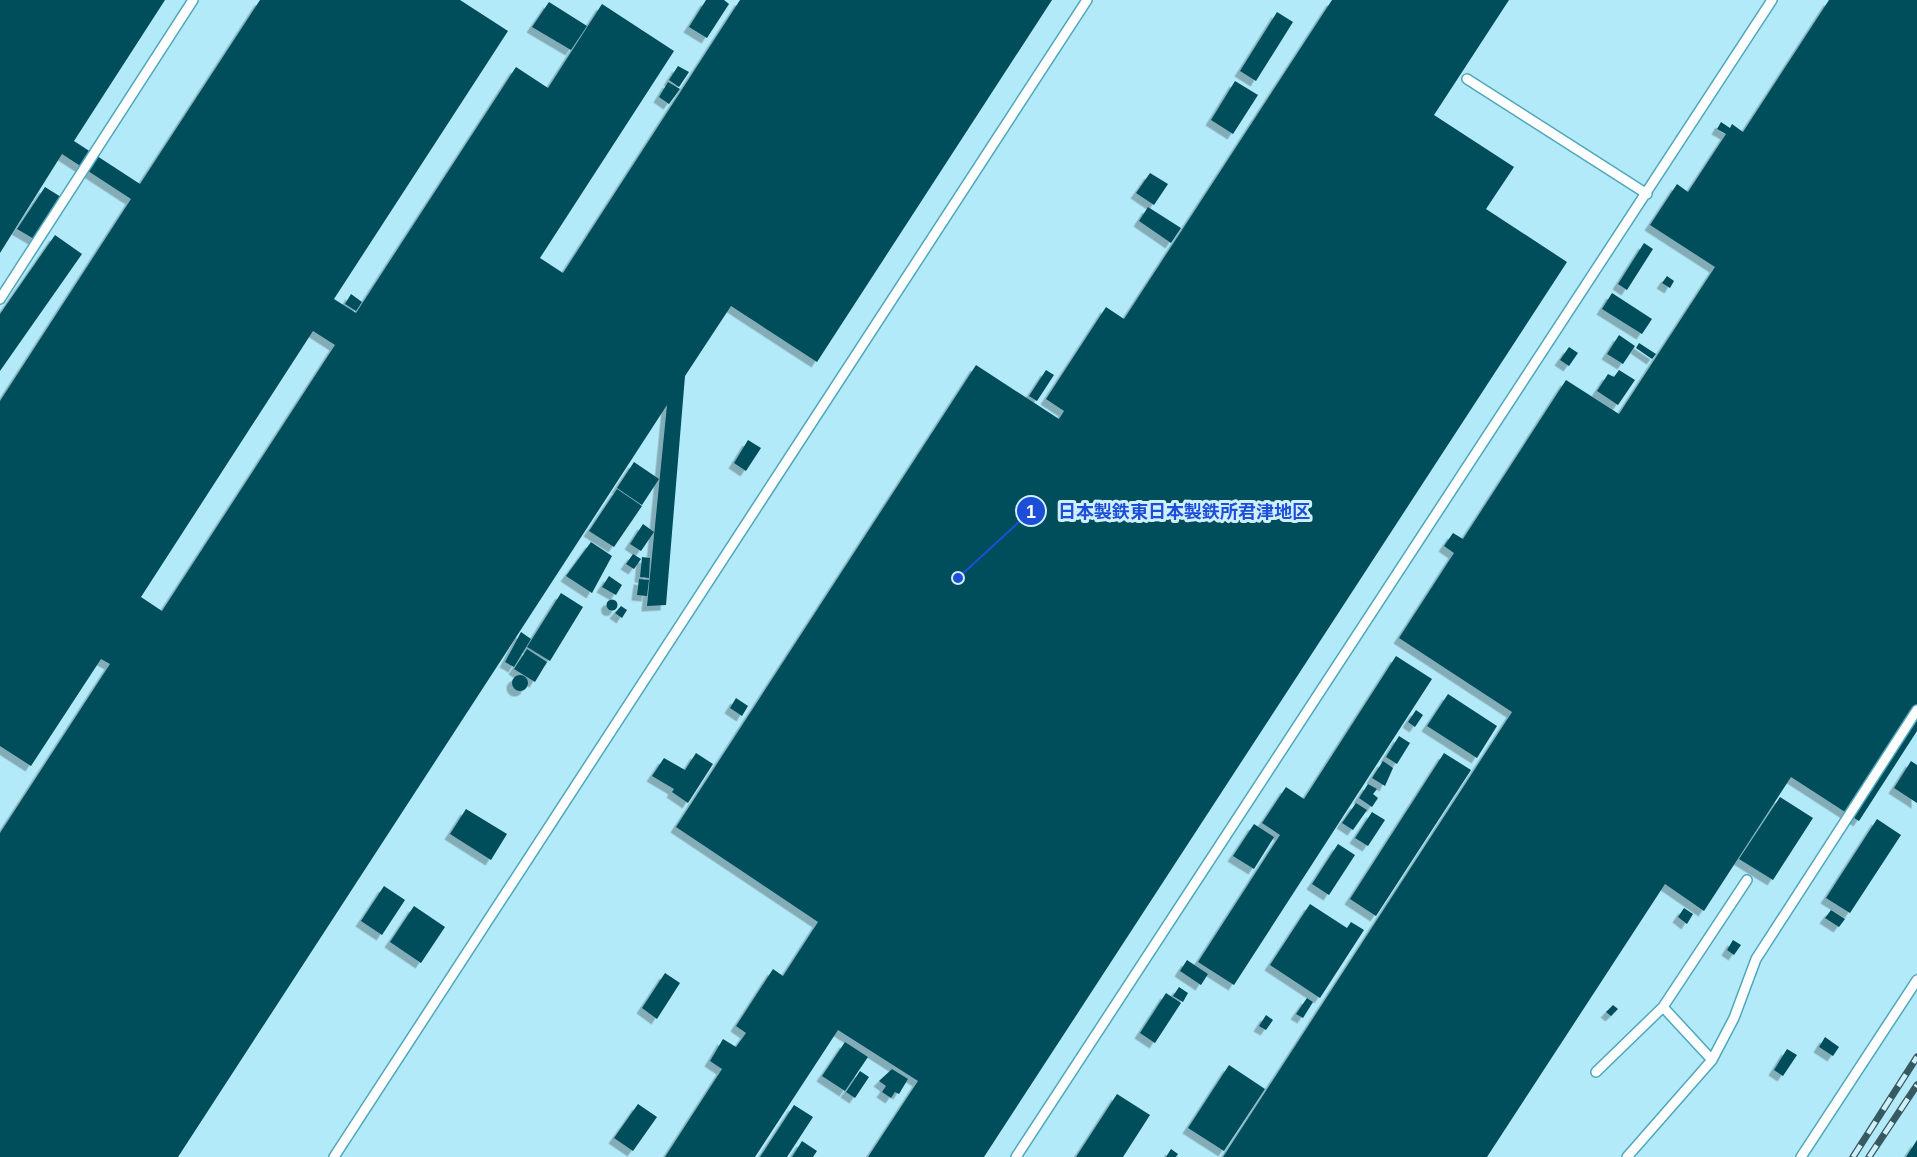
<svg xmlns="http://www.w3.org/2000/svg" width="1917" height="1157" viewBox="0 0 1917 1157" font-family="Arial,'Noto Sans JP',sans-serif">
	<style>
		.built { fill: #b3eaf9 }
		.building { fill: #024d5c; fill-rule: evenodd; filter: url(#shadow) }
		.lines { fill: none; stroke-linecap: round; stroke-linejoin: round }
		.lane-casing { stroke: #4ea7bd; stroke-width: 12 }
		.lane { stroke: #fff; stroke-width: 9 }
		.rail-casing { stroke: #375962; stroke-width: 7 }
		.rail { stroke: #d0f0f9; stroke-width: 4.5; stroke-dasharray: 14; stroke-linecap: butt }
		.leader { fill: none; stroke: #1d4ed8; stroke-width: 2 }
		.callout-dot { fill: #1d4ed8; stroke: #d0f0f9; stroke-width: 2 }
		.mark-label { font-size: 18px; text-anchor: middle; font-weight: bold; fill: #fff }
		.callout-label { font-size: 18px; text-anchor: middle; font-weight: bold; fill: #1d4ed8; stroke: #d0f0f9; stroke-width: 6; stroke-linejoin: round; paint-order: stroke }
	</style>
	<defs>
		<filter id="shadow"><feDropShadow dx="-5.5" dy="5.5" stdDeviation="0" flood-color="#0004"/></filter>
	</defs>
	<rect width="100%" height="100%" fill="#d0f0f9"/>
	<!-- built -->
	<path class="built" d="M0,0h1917v1157h-1917z"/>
	<!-- building -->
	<path class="building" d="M0,0h165l-91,141 66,43 120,-184h200l48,31 -174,268 22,14 160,-246 32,21 54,-84 72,47 -134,207 23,15 177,-273h312l-235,362 -86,-56 -46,70 -19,229 -19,1 20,-201 -489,752h-178v-324l110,-169 -9,-5 -70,107 -31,-20v-345l131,-202 -69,-45 -62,99zM313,331l22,14 -173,266 -21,-14z
		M706,0h18l5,4 -22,34 -18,-11z
		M1332,0h177l-75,115 80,52 -28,42 81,53 -583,895h-116l50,-76 -80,-51 -83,127h-90l57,-88 -12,-8 13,-22 13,8 10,-14 -10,-7 37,-57 10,7 35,-54 -142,-95 300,-462 83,54 5,-8 -18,-12 60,-92 18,12z
		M1829,0h88v731l-58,90 -68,-44 -87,134 -39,-27 -178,273h-264l289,-445 -113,-74 55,-85 -10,-7 9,-13 10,6 103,-159 53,34 96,-147 -65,-42 27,-41 11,8 38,-58 -9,-5 4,-7 9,6 2,-4 11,8z
		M549,2l38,24 -16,24 -39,-23z
		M1277,12l16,10 -37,59 -16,-10z
		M678,66l11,6 -10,15 -10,-7z
		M1235,81l23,14 -25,39 -22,-14z
		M668,82l12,7 -11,15 -10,-7z
		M1150,173l18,11 -14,21 -18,-12z
		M45,187l16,10 -27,42 -17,-10z
		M1148,207l33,21 -10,15 -32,-22z
		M55,235l27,19 -82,117v-57z
		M1644,243l9,6 -26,41 -9,-6z
		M1667,276l7,5 -4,7 -8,-5z
		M1612,293l40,26 -10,15 -40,-25z
		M351,294l11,8 -6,9 -11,-7z
		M1619,335l16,11 -12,18 -16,-10z
		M1639,343l17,11 -4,5 -16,-11z
		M1569,347l9,6 -9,13 -9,-6z
		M1046,370l8,5 -17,26 -8,-5z
		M1619,370l16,10 -17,25 -21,-14 11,-17 6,3z
		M748,440l13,8 -15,23 -12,-8z
		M634,462l25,17 -17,26 -25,-17z
		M617,489l25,17 -28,41 -25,-16z
		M643,524l11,8 -13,19 -11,-7z
		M591,542l21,14 -20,37 -26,-17z
		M633,554l8,5 -7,10 -8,-5z
		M642,557l8,1 -1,20 -9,-1z
		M609,576l13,9 -6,10 -14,-8z
		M639,579l10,1 -2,16 -10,-1z
		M561,593l22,14 -33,54 -23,-14z
		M606.5 605a5.5 5.5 0 1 1 11 0a5.5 5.5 0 1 1-11 0Z
		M621,606l6,4 -5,8 -7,-5z
		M521,632l10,7 -17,28 -9,-5z
		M527,649l20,13 -12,20 -21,-13z
		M1396,656l36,23 -198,306 -36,-23 82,-127 -18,-12 24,-36 18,12z
		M512 683a8 8 0 1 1 16 0a8 8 0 1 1-16 0Z
		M1448,694l49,32 -20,32 -50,-32z
		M736,698l12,8 -6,10 -12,-8z
		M1416,710l7,5 -8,12 -7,-5z
		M1399,736l11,7 -13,21 -11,-7z
		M696,753l17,11 -25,39 -16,-11 2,-3 -22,-13 12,-18 21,12z
		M1444,753l27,17 -95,146 -26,-17z
		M1383,761l10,7 -8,18 -13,-8z
		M1911,761l6,4v38l-23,-15z
		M1368,784l9,5 -4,5 5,4 -6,9 -13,-9z
		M1780,797l33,21 -40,62 -34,-21z
		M1356,803l11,7 -14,20 -11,-7z
		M466,809l41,25 -16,26 -41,-26z
		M1372,812l13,8 -17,26 -13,-8z
		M1877,819l24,16 -51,78 -24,-15z
		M1254,824l20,13 -20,32 -21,-13z
		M1338,844l17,11 -26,40 -17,-11z
		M384,886l21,14 -23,35 -21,-14z
		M1310,904l37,24 4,-6 13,8 -44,68 -50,-33z
		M414,906l31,21 -24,36 -31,-21z
		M1684,908l9,6 -6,10 -9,-7z
		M1831,910l14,9 -6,8 -14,-9z
		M1733,940l8,5 -7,10 -7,-5z
		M1187,960l21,14 -7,11 -21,-14z
		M665,973l15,10 -23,36 -15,-11z
		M1179,987l9,6 -5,9 -10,-6z
		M1166,993l15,10 -26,40 -15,-10z
		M1307,998l6,4 -10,16 -7,-4z
		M1613,1005l5,4 -7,7 -5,-4z
		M1266,1015l7,5 -7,10 -7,-4z
		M1825,1037l14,10 -6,9 -14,-9z
		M845,1042l23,15 -23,34 -23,-15z
		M1787,1049l10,6 -14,21 -9,-6z
		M1229,1065l36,24 -41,62 -36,-23z
		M892,1069l16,10 -9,15 -4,-2 -4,6 -9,-6 4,-6 -7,-5z
		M860,1071l9,6 -14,21 -9,-6z
		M1117,1094l33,21 -27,42h-47z
		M638,1104l19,13 -24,34 -19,-13z
		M794,1105l19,12 -26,40h-27z
		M1917,1140v17h-11z
		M802,1141l15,10 -4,6h-21z
		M1171,1149l7,5 -2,3h-10z"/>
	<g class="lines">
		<defs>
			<path id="lane" d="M1467,79l180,115
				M0,299l193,-299
				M1663,1007l49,53
				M1596,1072l67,-65 84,-127
				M334,1157l753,-1157
				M1016,1157l756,-1157
				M1627,1157l85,-97 22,-42 22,-59 161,-249
				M1801,1157l116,-177"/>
		</defs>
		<!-- lane casing -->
		<use href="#lane" class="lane-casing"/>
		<!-- lane -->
		<use href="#lane" class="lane"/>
		<defs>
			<path id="rail" d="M1853,1157l64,-100
				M1869,1157l48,-72"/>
		</defs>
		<!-- rail casing -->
		<use href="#rail" class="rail-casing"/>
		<!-- rail -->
		<use href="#rail" class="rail"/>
	</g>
	<!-- callouts -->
	<path class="leader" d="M958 578L1031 511"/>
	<g class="callout-dot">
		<circle cx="958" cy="578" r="6"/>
		<circle cx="1031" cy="511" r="15"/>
	</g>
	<g class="mark-label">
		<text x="1031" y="518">1</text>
	</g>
	<g class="callout-label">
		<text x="1184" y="518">日本製鉄東日本製鉄所君津地区</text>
	</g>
</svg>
